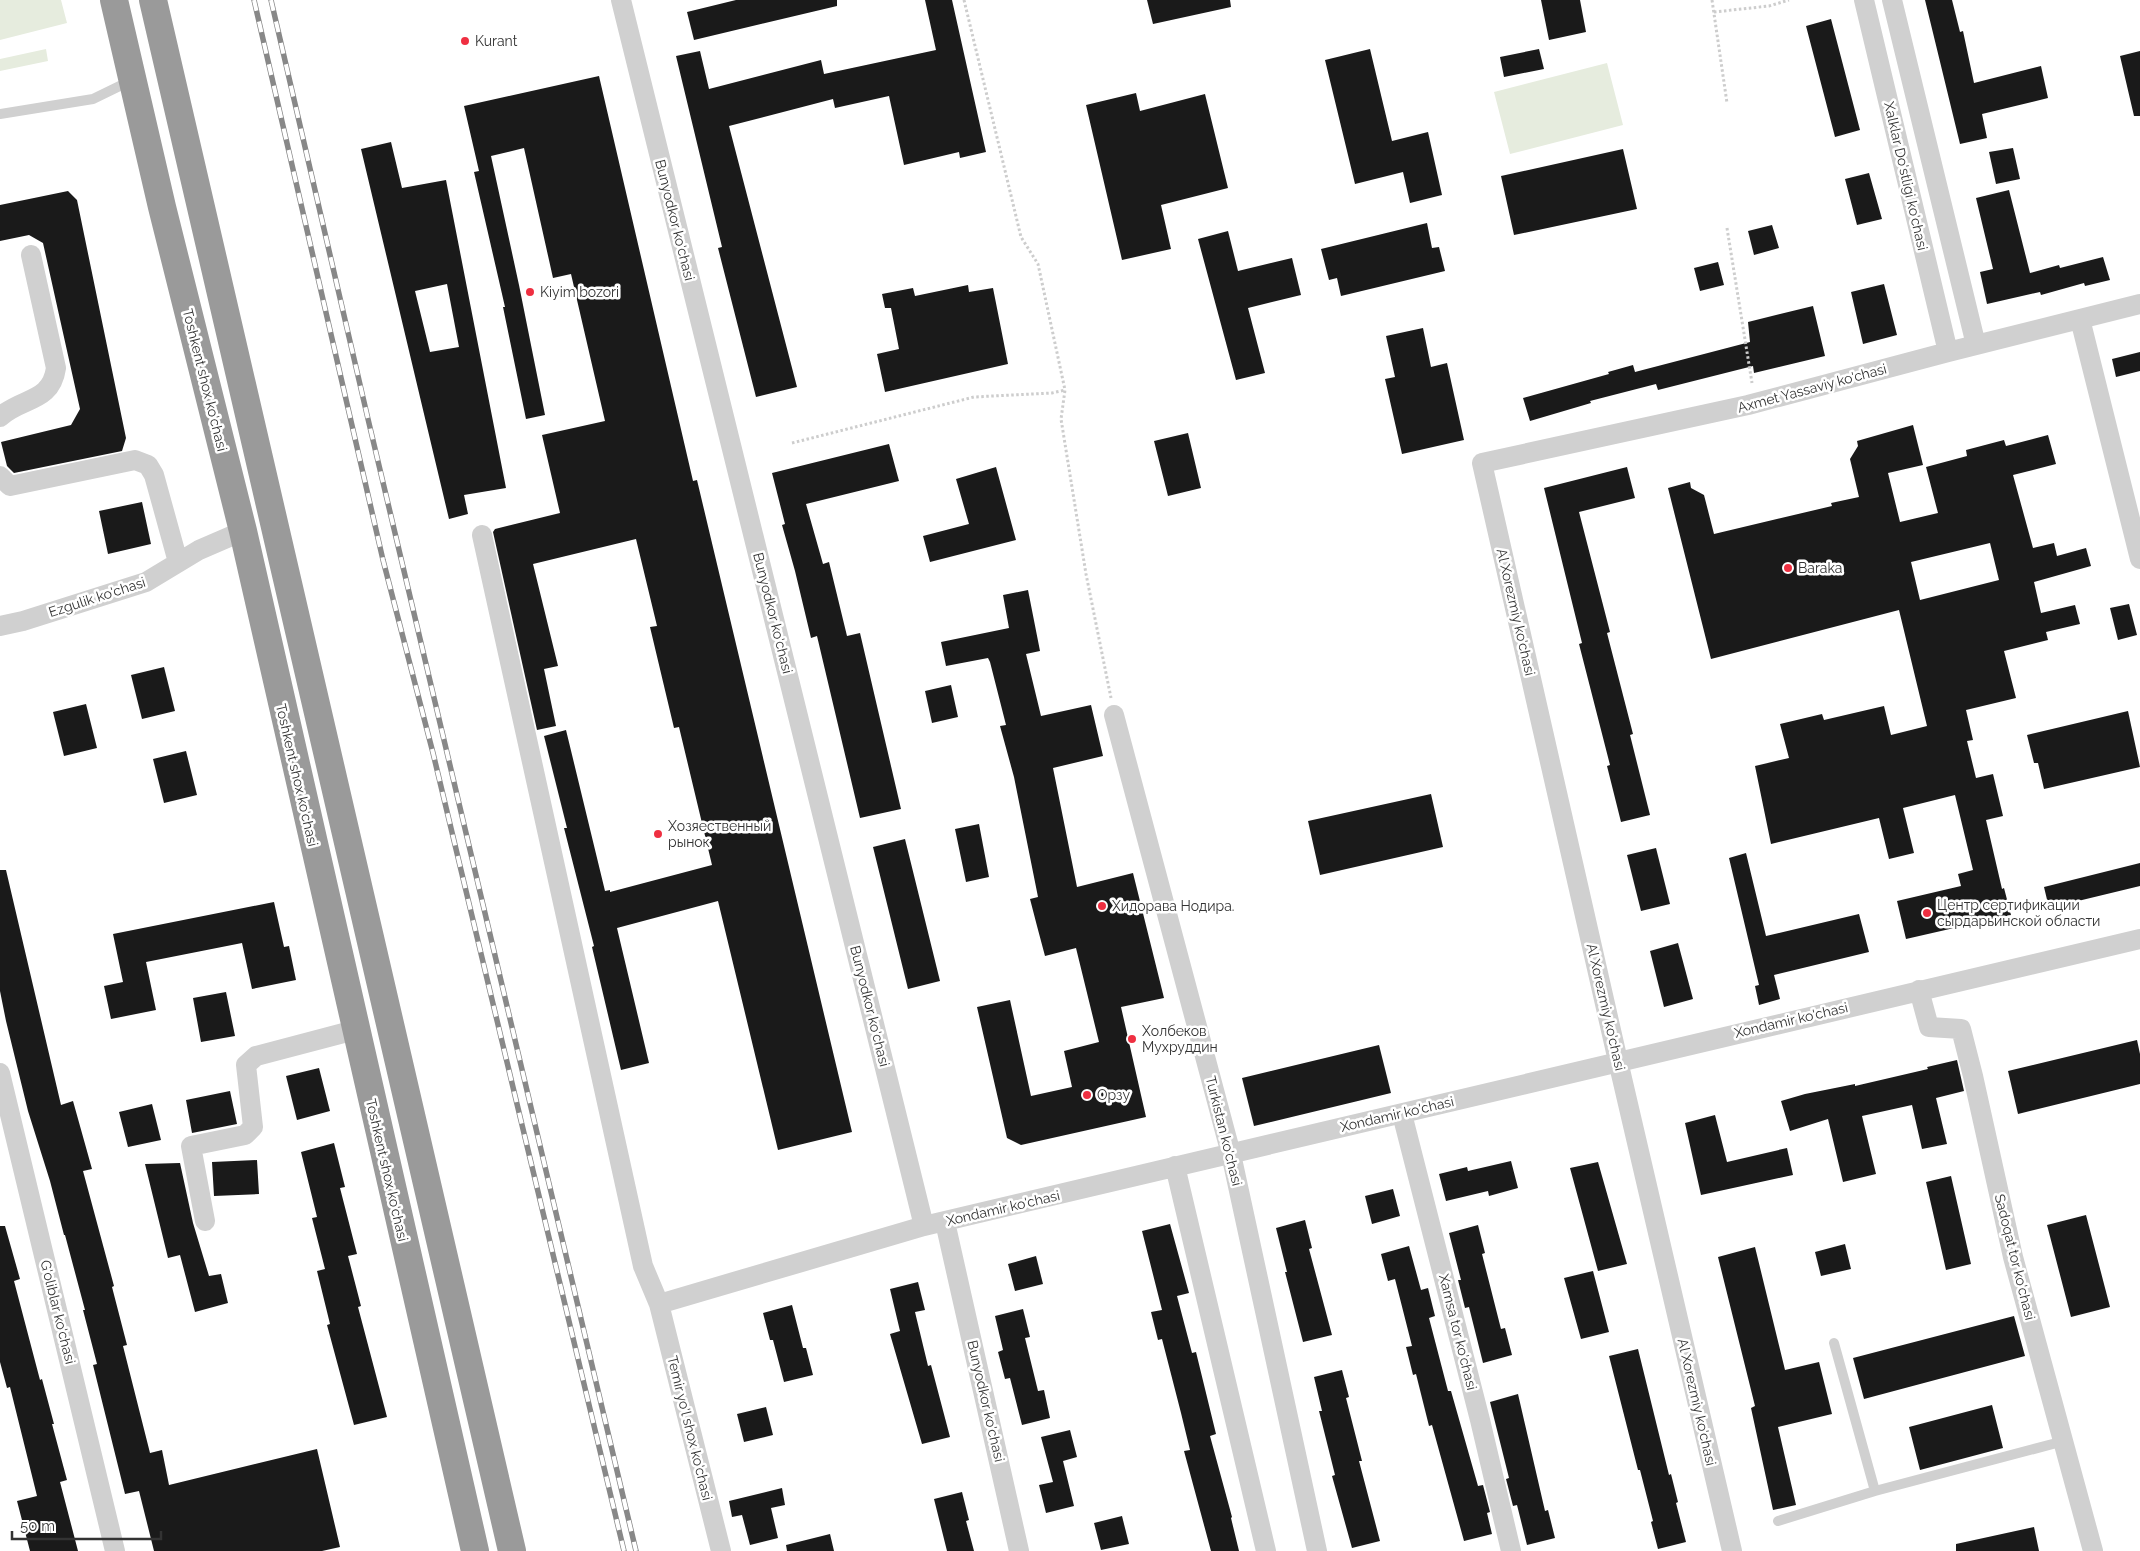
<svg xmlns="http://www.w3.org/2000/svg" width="2140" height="1551" viewBox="0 0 2140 1551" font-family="Raleway,sans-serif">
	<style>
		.green { fill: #e6ecde }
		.building { fill: #1a1a1a; fill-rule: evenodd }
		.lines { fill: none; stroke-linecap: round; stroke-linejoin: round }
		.path { stroke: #cdcdcd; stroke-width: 3; stroke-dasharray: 2.5 2.5; stroke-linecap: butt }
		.lane { stroke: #d0d0d0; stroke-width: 10 }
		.street { stroke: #d0d0d0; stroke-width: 20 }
		.highway { stroke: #9a9a9a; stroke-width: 28 }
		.rail-casing { stroke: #888; stroke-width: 5.5 }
		.rail { stroke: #fff; stroke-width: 4; stroke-dasharray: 11; stroke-linecap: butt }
		.poi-dot { fill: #ef2f41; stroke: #fff; stroke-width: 2 }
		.labels { text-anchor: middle; stroke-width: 5; stroke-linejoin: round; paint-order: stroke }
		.poi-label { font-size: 14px; fill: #333; stroke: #fff; text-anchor: start }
		.street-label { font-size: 14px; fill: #333; stroke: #fff }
	</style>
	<rect width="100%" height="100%" fill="#fff"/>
	<!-- green -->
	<path class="green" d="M0,0h61l6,23 -67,17z
		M46,49l2,12 -48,10v-12z
		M1607,63l16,62 -113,29 -16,-62z"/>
	<!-- building -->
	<path class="building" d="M736,0h101v6l-143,34 -7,-28z
		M925,0h27l34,152 -26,6 -1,-6 -55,13 -15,-69 -54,12 -2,-9 -104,27 68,261 -41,10 -38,-149 4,-1 -46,-191 24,-5 9,38 112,-29 3,14 112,-24z
		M1147,0h83l1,7 -78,17z
		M1541,0h39l6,32 -37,8z
		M1925,0h27l8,32 3,-1 11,52 67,-17 7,32 -66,16 5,24 -27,6z
		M1831,19l29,111 -25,7 -29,-111z
		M1370,49l22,92 36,-9 14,63 -32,8 -7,-31 -48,12 -30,-124z
		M1539,49l5,20 -40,8 -4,-20z
		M2140,51v65h-6l-14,-60z
		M599,76l94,405 4,-1 155,652 -74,18 -60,-249 -101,27 32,135 -28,7 -29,-123 2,-1 -30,-118h3l-23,-92 22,-6 39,161 5,-1v2l102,-27 -33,-138 -5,1 -24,-101 7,-1 -21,-87 -103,25 25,102 -14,3 12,57 -19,4 -44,-198 2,-3 65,-16 -18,-78 63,-14 -34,-147 -18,4 -29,-130 -33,8 28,129 26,130 -19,4 -23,-112h2l-31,-135 5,-1 -15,-65z
		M1136,93l4,18 65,-17 23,94 -67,17 10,44 -49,11 -36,-155z
		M391,142l11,46 44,-8 60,308 -42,7 4,19 -19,5 -88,-370zM447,284l12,63 -29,5 -15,-61z
		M2013,148l7,31 -24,5 -7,-32z
		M1623,149l14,60 -123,26 -13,-59z
		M1869,173l13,46 -25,6 -12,-46z
		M2009,190l21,83 29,-8 1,3 43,-11 7,23 -25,6 -1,-3 -43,12 -1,-3 -53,12 -7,-32 13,-3 -17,-71z
		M68,191l9,9 49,238 -4,13 -108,22 -7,-7 -6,-24 70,-17 9,-16 -37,-166 -14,-8 -29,6v-36z
		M1427,223l5,25 7,-1 6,24 -104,25 -4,-18 -8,2 -8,-31z
		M1772,225l7,23 -25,7 -6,-24z
		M1228,231l10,40 54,-13 9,37 -53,13 17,65 -29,7 -38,-141z
		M1718,262l6,23 -24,6 -6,-23z
		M1884,284l13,51 -34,9 -12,-52z
		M968,285l1,7 24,-4 15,76 -123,28 -8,-38 22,-5 -8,-41h-6l-3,-14 31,-6 2,8z
		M1813,306l12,50 -71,17 -1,-7 -95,24 -2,-6 -66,17 1,2 -61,18 -7,-23 86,-24 -1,-2 25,-7 2,7 115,-30 -2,-20z
		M1423,328l8,39 16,-4 17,77 -62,14 -17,-75 10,-2 -9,-41z
		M2140,352v19l-24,6 -4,-18z
		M1913,425l10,40 -35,8 12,49 38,-9 -12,-46 41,-11 -1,-6 38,-10 2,6 42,-11 8,29 -43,11 20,73 21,-5 3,13 29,-8 5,18 -57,16 7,31 34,-8 5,19 -34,8 2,8 -44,11 12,47 -50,12 7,30 -6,1 9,37 17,-4 10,42 -17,4 16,69 2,-1 7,27 -105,24 -9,-38 64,-15 -3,-12 15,-4 -18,-75 -52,13 11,45 -25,6 -10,-41 -108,26 -16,-78 34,-8 -9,-34 42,-10 2,6 60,-14 7,29 36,-9 -28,-116 -188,49 -43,-171 22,-6 1,6 13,7 10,39 118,-28 -1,-3 28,-6 -9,-38 8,-13 -1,-5zM1990,543l9,37 -79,20 -9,-38z
		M1188,433l13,55 -33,8 -14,-55z
		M889,444l10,37 -93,23 17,60 6,-2 18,74 13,-3 41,176 -41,9 -43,-182 -6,2 -16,-67 -13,-46 3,-1 -13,-51z
		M996,467l20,73 -86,22 -7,-26 46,-12 -13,-45z
		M1627,467l8,31 -56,14 31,120 -3,1 26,101 -3,1 20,80 -29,7 -14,-56 3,-1 -31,-121 3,-1 -38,-155z
		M142,502l9,42 -43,10 -9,-43z
		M1028,590l12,61 -14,3 15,62 50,-11 12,51 -50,12 24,119 56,-14 31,125 -43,9 25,110 -125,28 -14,-7 -30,-131 33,-7 21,96 41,-9 -8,-36 35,-9 -23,-94 -31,8 -8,-30 -7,-27 8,-2 -24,-120 -14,-51 6,-1 -16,-63 -2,-4 -42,8 -5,-24 68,-14 -6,-33z
		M2129,604l8,31 -19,5 -8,-32z
		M164,667l11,44 -33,8 -11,-44z
		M951,685l7,32 -26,6 -7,-32z
		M86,704l11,44 -33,8 -11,-44z
		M2128,711l12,56 -96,22 -6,-26h-4l-7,-28z
		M186,751l11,44 -33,8 -11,-44z
		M1431,794l12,53 -123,28 -12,-54z
		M979,824l10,53 -23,5 -11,-53z
		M905,839l35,142 -32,8 -35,-142z
		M1656,848l14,56 -29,7 -14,-56z
		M1746,853l20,83 93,-22 10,38 -95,23 6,24 -21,6 -4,-19 4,-1 -30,-127z
		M2140,863v23l-91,22 -5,-21z
		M0,870h6l55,235 12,-4 19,68 -9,2 31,115 -2,1 15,58 -4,1 27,107 12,-3 7,35 148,-36 23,98 -18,4h-168l-15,-60 -14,3 -32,-129 4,-1 -14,-54h2l-20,-75h-1l-14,-54 -22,-70 -22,-90 -6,-30z
		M274,902l10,45 5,-1 7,34 -44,9 -10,-46 -96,19 10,48 -45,9 -7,-33 19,-4 -10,-48z
		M1678,943l15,56 -29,8 -14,-56z
		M226,992l9,44 -34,6 -8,-44z
		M2137,1040l3,14v30l-122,30 -10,-43z
		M1379,1045l12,48 -137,33 -12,-48z
		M1957,1060l7,31 -28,7 11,46 -25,5 -10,-44 -50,11 14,58 -33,8 -15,-63 -38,12 -9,-30 24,-7 50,-10v2l73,-17 -1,-2z
		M319,1068l11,43 -33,9 -11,-44z
		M230,1091l7,33 -45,9 -6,-33z
		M152,1104l9,36 -33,7 -9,-35z
		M1715,1115l12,47 60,-14 6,27 -92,20 -16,-72z
		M334,1143l11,44 -5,1 17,66 -9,2 13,50 -3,1 29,110 -33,8 -27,-100 3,-1 -13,-53 8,-2 -13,-51 5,-1 -16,-65z
		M257,1160l2,34 -45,2 -2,-34z
		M1511,1161l7,27 -29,8 -1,-5 -42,10 -7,-27 28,-7 1,4z
		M1598,1162l29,102 -29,7 -28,-103z
		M180,1163l13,60 16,53 12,-2 7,29 -33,9 -15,-57 -12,3 -23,-94z
		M1951,1176l20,88 -25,6 -20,-88z
		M1393,1189l7,27 -28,8 -7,-28z
		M2086,1215l24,92 -39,10 -24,-92z
		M1305,1220l7,28 -3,1 23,86 -29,7 -18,-70h2l-11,-44z
		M1170,1224l19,69 -12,3 15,57 4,-1 20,82 -6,2 22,81 -1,1 8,33h-28l-27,-100 6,-1 -9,-37 -19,-74 -4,1 -7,-28 11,-2 -20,-79z
		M1478,1225l7,28 -3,1 19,75 4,-1 7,27 -29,8 -14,-56 -4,1 -7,-28h3l-12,-47z
		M0,1226h5l15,53 -6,2 26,99 2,-1 12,45h-2l15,56 -7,2 18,69h-48l-13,-50 20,-5 -27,-109 -3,1 -7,-26z
		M1845,1244l6,25 -30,7 -6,-24z
		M1409,1246l12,44 7,-2 7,28 -6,2 19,73h3l27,95 5,-1 7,27 -3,1 5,21 -28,7 -32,-116 -3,1 -13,-52 -3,1 -7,-28 6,-1 -17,-67 -7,2 -7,-27z
		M1755,1247l30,123 34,-8 13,52 -54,13 18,78 -23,5 -22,-102 4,-2 -37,-149z
		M1036,1256l7,28 -28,7 -7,-27z
		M1593,1271l16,61 -28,7 -17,-61z
		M918,1282l7,28 -10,2 13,54 3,-1 19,72 -28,7 -32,-110 10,-3 -10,-42z
		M792,1305l11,43h3l7,27 -29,7 -11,-42h-3l-7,-27z
		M1023,1309l7,28 -5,1 13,53 6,-1 6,28 -28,7 -12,-47 -5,1 -7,-27 5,-2 -8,-34z
		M2014,1316l11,40 -161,43 -11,-41z
		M1638,1349l31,126 2,-1 7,28 -2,1 10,39 -28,7 -7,-27 2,-1 -13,-51h-2l-29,-114z
		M1342,1370l7,27 -3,1 16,63h-3l21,80 -28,7 -20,-72 3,-1 -16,-64h3l-8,-34z
		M1518,1394l27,117 3,-1 7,28 -28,7 -10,-40 -4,1 -7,-27 3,-1 -19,-76z
		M1992,1405l11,43 -83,22 -11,-43z
		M766,1407l7,28 -29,7 -7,-28z
		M1070,1430l7,27 -14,4 11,45 -28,7 -7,-28 14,-3 -12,-45z
		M782,1488l3,17 -14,3 7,30 -28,7 -8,-30 -10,2 -3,-16z
		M962,1492l7,28 -3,1 8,30h-27l-13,-52z
		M1122,1516l7,28 -28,6 -7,-27z
		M2034,1527l5,24h-83v-7z
		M830,1534l4,17h-47l-1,-6z"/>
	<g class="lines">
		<!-- path -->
		<path class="path" d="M964,0l57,237 17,27 27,126 -4,29 25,155 25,124
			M1712,0l15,103
			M1714,12l55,-6 20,-6
			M1727,228l25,155
			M792,443l182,-46 78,-4 13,-3"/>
		<!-- lane -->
		<path class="lane" d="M0,114l93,-15 39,-19
			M1834,1343l41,148
			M1778,1521l97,-30 189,-50"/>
		<!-- street -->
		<path class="street" d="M621,0l303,1226
			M1864,0l84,352
			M1892,0l84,345
			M2080,319l60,240
			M0,417c22,-20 51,-14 56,-49l-25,-113
			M0,476l10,10 125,-26 13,5 6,10 24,87
			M482,535l161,731 16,38 62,247
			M0,626l23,-5 123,-39 53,-32 44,-19
			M1114,715l117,439 86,397
			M1919,990l10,37 32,2 12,47 40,181 80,294
			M0,1073l115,478
			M1402,1114l78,306 31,131
			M1175,1166l91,385
			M205,1221l-14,-75 54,-11 8,-8 -7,-62 10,-9 99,-26
			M945,1222l74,329
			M659,1304l265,-78 1216,-287
			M1732,1551l-114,-490 -136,-598 266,-58 200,-53 192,-48"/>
		<!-- highway -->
		<path class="highway" d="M114,0l48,207 81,324 232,1020
			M153,0l359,1551"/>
		<defs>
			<path id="rail" d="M254,0l129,560 50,193 191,798
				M271,0l97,419 268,1132"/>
		</defs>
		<!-- rail casing -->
		<use href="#rail" class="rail-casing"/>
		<!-- rail -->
		<use href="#rail" class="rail"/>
	</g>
	<!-- markers -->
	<g class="poi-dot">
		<circle cx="465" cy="41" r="5"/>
		<circle cx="530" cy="292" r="5"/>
		<circle cx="1788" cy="568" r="5"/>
		<circle cx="658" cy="834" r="5"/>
		<circle cx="1102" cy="906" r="5"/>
		<circle cx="1927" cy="913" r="5"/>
		<circle cx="1132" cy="1039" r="5"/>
		<circle cx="1087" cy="1095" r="5"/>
	</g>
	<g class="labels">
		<!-- poi labels -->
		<g class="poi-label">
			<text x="475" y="46">Kurant</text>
			<text x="540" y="297">Kiyim bozori</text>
			<text x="1798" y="573">Baraka</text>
			<text x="668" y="831">Хозяественный<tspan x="668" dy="16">рынок</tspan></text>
			<text x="1937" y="910">Центр сертификации<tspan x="1937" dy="16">сырдарьинской области</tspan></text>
			<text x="1112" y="911">Хидорава Нодира.</text>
			<text x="1142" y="1036">Холбеков<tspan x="1142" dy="16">Мухруддин</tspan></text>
			<text x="1097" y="1100">Орзу</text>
		</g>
		<!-- street labels -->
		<g class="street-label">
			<text transform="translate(1906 176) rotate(77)" y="5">Xalklar Do'stligi ko'chasi</text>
			<text transform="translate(675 220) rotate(76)" y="5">Bunyodkor ko'chasi</text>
			<text transform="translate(205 380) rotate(76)" y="5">Toshkent shox ko'chasi</text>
			<text transform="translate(1812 388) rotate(-15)" y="5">Axmet Yassaviy ko'chasi</text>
			<text transform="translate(97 597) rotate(-18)" y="5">Ezgulik ko'chasi</text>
			<text transform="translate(1516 612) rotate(77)" y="5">Al Xorezmiy ko'chasi</text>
			<text transform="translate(773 613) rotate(76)" y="5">Bunyodkor ko'chasi</text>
			<text transform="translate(297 775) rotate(77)" y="5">Toshkent shox ko'chasi</text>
			<text transform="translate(870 1006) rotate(76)" y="5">Bunyodkor ko'chasi</text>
			<text transform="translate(1606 1007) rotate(77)" y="5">Al Xorezmiy ko'chasi</text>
			<text transform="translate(1791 1020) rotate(-13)" y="5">Xondamir ko'chasi</text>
			<text transform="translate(1397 1114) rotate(-13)" y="5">Xondamir ko'chasi</text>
			<text transform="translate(1224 1131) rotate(76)" y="5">Turkistan ko'chasi</text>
			<text transform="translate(387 1170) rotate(77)" y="5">Toshkent shox ko'chasi</text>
			<text transform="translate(1003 1208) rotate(-13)" y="5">Xondamir ko'chasi</text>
			<text transform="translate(2015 1257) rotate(76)" y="5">Sadoqat tor ko'chasi</text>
			<text transform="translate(58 1312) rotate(76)" y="5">G'oliblar ko'chasi</text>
			<text transform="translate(1458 1332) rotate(76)" y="5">Xamsa tor ko'chasi</text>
			<text transform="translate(986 1401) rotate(77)" y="5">Bunyodkor ko'chasi</text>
			<text transform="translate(1697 1402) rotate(77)" y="5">Al Xorezmiy ko'chasi</text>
			<text transform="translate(690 1428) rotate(76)" y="5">Temir yo'l shox ko'chasi</text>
		</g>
	</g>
	<!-- scale -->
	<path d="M12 1531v8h149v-8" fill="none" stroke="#333333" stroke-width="2.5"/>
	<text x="20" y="1531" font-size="15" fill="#333333" stroke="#ffffff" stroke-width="4" paint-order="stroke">50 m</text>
</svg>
